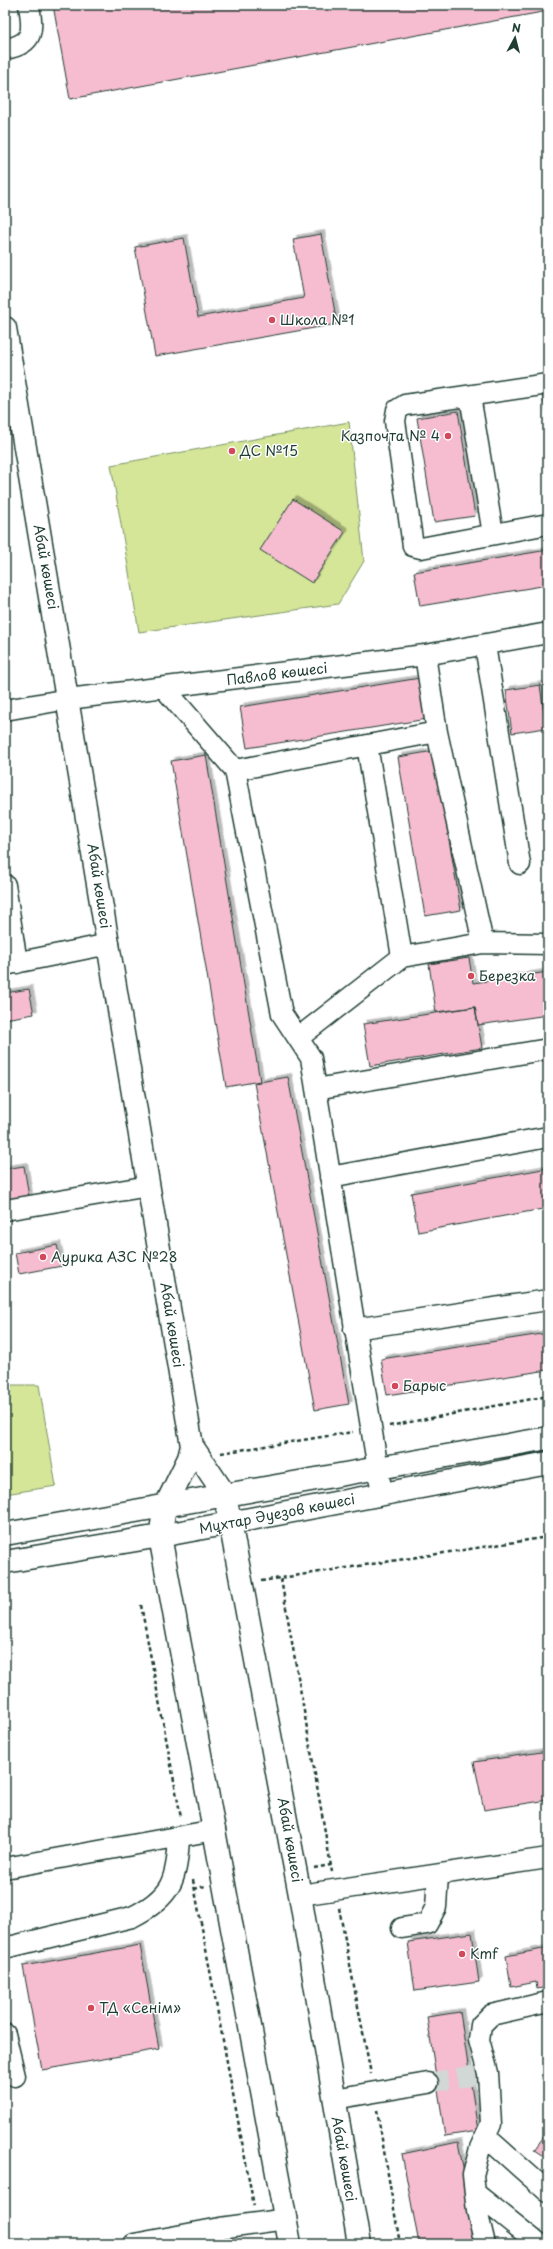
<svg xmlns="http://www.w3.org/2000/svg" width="553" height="2249" viewBox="0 0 553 2249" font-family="'Playpen Sans',sans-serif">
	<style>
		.green { fill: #d5e699; stroke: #7a9266 }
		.building { fill: #f6bcd0; stroke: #1f3d34; filter: url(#shadow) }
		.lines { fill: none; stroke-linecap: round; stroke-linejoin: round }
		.minor-tunnel { stroke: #d2d8d6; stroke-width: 20; stroke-dasharray: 20 10; stroke-linecap: butt }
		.minor-casing { stroke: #1f3d34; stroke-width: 23 }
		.major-casing { stroke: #1f3d34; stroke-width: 25 }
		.path { stroke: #1f3d34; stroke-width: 2.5; stroke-dasharray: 4 3; stroke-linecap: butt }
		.minor { stroke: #fff; stroke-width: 20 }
		.major { stroke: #fff; stroke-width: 22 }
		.poi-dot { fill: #d1495b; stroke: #fff; stroke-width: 1.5 }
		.labels { text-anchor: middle; stroke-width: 3; stroke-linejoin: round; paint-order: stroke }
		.poi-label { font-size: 14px; fill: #1f3d34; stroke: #fff; text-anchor: start }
		.street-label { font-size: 14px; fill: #1f3d34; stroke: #fff }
	</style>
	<defs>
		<filter id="shadow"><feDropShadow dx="3.5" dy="-3.5" stdDeviation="0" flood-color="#0004"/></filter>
	</defs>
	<rect width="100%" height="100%" fill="#fff"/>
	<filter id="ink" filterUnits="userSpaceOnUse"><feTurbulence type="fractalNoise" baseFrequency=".025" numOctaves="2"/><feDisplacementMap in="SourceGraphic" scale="8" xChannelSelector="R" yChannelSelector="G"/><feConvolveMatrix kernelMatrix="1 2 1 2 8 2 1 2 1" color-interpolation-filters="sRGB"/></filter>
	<g filter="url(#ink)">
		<!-- green -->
		<path class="green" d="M349,422l15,139 -26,43 -199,28 -28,-167z
			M9,1385h30l17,101 -51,8v-105z"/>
		<!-- building -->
		<path class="building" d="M53,5h495v6l-478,88z
			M321,234l16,90 -182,32 -20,-109 49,-9 14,79 106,-19 -11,-59z
			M548,392v27l-6,-26z
			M458,411l17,105 -41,6 -17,-104z
			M293,499l52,33 -33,51 -52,-33z
			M548,550v35l-128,21 -6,-34z
			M420,678l7,41 -180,29 -7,-41z
			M540,685l6,43 -34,5 -6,-43z
			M434,751l27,159 -36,6 -27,-159z
			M206,755l54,326 -34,6 -55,-326z
			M469,958l4,25 75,-11v43l-70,10 -3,-18 -39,5 -7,-48z
			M29,989l5,25 -29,5v-26z
			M475,1007l7,41 -112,18 -7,-42z
			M288,1077l61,327 -34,6 -61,-327z
			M24,1166l5,31 -24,4v-32z
			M548,1168v40l-130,24 -7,-39z
			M57,1245l5,21 -43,8 -4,-21z
			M548,1333v37l-161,25 -6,-36z
			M548,1751v49l-64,10 -10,-48z
			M472,1933l7,49 -64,9 -7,-49z
			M140,1945l19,104 -117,21 -19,-104z
			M548,1948v39l-11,2 -1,-7 -25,5 -5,-31z
			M460,2012l18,119 -33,5 -18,-119z
			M545,2135l3,2v22l-14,-9z
			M458,2142l20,102h-59l-17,-90z"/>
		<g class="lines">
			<!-- minor-tunnel -->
			<path class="minor-tunnel" d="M428,2083l60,-10"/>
			<defs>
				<path id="minor" d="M5,49c30,-5 28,-19 24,-44
					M548,384l-143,21 -8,5 -2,11 18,125 8,2 127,-24
					M470,396l23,138
					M485,645l35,219
					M164,688l71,82
					M5,710l63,-11 357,-44 123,-22
					M367,745l35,212
					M5,885l12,78
					M483,943l65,1
					M5,965l104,-21
					M298,1038l104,-81 81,-14 -46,-211
					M316,1089l232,-40
					M330,1177l218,-40
					M5,1210l144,-24
					M354,1329l194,-29
					M382,1494l-71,-436 -29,-44 -47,-244 202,-38 -12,-77
					M5,1868l210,-38
					M300,1895l248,-37
					M402,1928l25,-4 9,-17 2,-32
					M5,1948l127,-31c40,-20 45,-37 47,-80
					M5,2034l10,42
					M334,2099l94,-16
					M486,2137l62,55
					M475,2193l64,51
					M134,2244l86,-16 66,-9
					M485,2244l-8,-33 -4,-36 7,-27 11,-24 -3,-51 -9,-33 2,-15 10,-10 57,-13"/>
				<path id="major" d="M5,328l187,1118 -3,12 -24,49 -5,29 130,708
					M192,1446l33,49 75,400 59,349
					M5,1534l543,-96
					M5,1562l155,-26 388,-73"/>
			</defs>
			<!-- minor casing -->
			<use href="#minor" class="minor-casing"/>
			<!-- major casing -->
			<use href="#major" class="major-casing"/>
			<!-- path -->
			<path class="path" d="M389,1426l159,-30
				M221,1453l132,-21
				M281,1579l51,293
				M261,1581l287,-44
				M141,1605l40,213
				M314,1868l17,-3
				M193,1880l61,326
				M194,1889l11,-3
				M339,1908l32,166
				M377,2110l23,134"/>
			<!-- minor -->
			<use href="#minor" class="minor"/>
			<!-- major -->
			<use href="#major" class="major"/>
		</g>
	</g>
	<!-- markers -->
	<g class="poi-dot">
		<circle cx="272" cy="320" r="4"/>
		<circle cx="448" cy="436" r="4"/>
		<circle cx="232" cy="451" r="4"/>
		<circle cx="471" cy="976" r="4"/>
		<circle cx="43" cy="1257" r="4"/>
		<circle cx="395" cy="1386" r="4"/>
		<circle cx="462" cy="1954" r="4"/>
		<circle cx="91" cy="2008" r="4"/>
	</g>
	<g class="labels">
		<!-- poi labels -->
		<g class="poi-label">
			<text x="280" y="325">Школа №1</text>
			<text x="440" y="441" text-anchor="end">Казпочта № 4</text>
			<text x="240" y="456">ДС №15</text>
			<text x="479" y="981">Березка</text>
			<text x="51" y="1262">Аурика АЗС №28</text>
			<text x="403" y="1391">Барыс</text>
			<text x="470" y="1959">Kmf</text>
			<text x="99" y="2013">ТД «Сенім»</text>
		</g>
		<!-- street labels -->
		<g class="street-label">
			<text transform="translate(46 567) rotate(80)" y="5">Абай көшесі</text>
			<text transform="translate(277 674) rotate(-7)" y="5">Павлов көшесі</text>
			<text transform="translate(99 886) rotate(81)" y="5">Абай көшесі</text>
			<text transform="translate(172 1325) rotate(81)" y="5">Абай көшесі</text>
			<text transform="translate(277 1514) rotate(-11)" y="5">Мұхтар Әуезов көшесі</text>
			<text transform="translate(290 1840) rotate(80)" y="5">Абай көшесі</text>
			<text transform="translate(344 2159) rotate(80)" y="5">Абай көшесі</text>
		</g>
	</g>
	<!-- margin -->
	<rect width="553" height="2249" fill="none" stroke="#fff" stroke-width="20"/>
	<rect x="10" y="10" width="533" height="2229" fill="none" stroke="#1f3d34" stroke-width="1.5" filter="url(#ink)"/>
	<!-- north arrow -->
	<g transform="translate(515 38) rotate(7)" stroke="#ffffff" stroke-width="3" paint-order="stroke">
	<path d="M0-3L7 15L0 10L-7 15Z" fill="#1f3d34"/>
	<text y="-6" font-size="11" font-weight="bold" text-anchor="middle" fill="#1f3d34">N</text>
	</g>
</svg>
